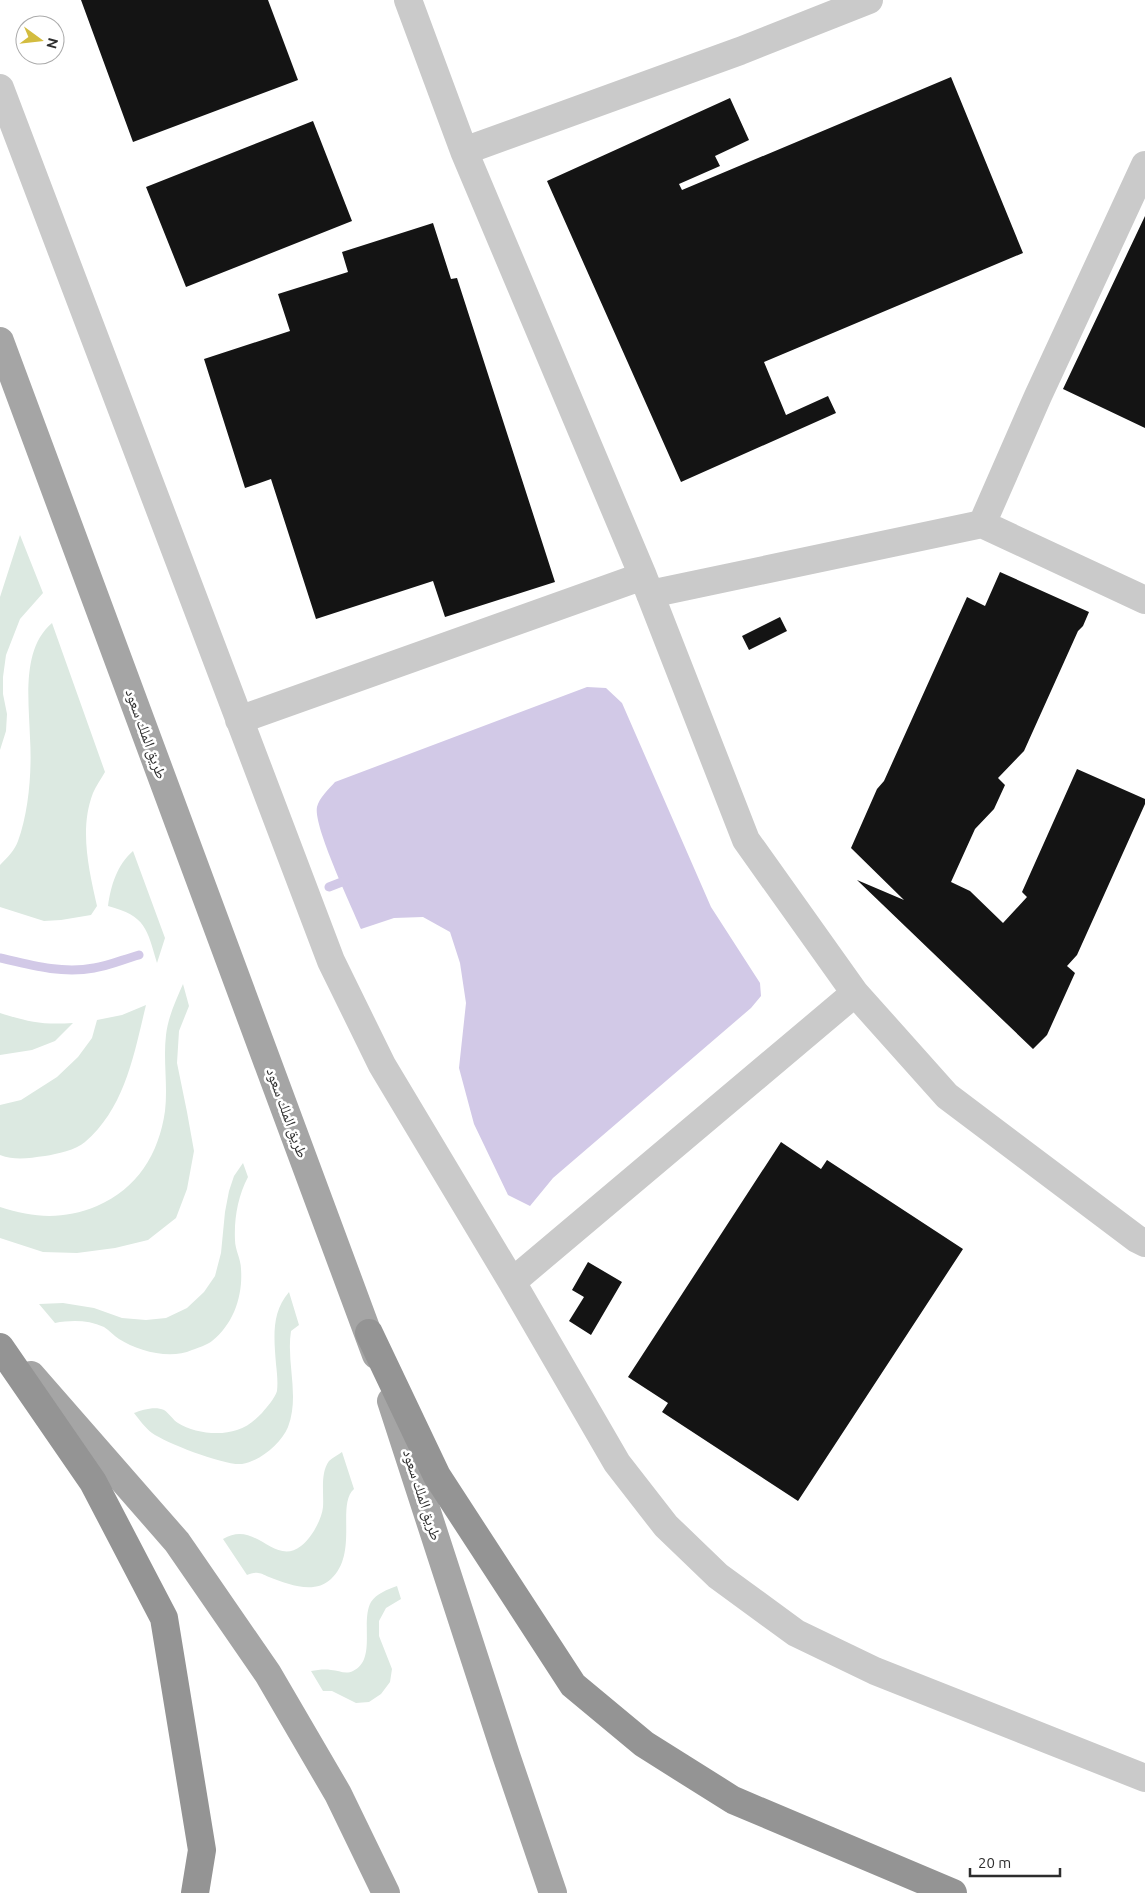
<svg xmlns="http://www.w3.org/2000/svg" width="1145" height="1893" viewBox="0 0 1145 1893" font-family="Ubuntu,'Noto Naskh Arabic',sans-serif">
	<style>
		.green { fill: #dce9e1 }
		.water { fill: #d2c9e7 }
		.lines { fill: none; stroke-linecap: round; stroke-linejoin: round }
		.stream { stroke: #d2c9e7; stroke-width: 9 }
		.building { fill: #141414 }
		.minor { stroke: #cacaca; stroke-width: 28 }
		.major { stroke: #a5a5a5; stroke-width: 28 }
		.highway { stroke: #949494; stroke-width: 28 }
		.labels { text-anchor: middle; stroke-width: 5; stroke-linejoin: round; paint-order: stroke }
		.street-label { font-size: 15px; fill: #2d2d2d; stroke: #fff }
	</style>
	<rect width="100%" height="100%" fill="#fff"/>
	<!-- green -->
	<path class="green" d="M20,535l23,58 -23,26 -14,36 -3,22v17l4,20 -1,17 -6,19v-153z
		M52,623l53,149c-4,7 -9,14 -12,21 -14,36 -4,77 4,113l-6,9 -30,5 -17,1 -44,-14v-42c7,-7 15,-15 18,-24 11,-30 14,-71 12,-103 -1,-36 -9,-89 22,-115z
		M133,851l32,87 -8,25c-10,-34 -11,-47 -49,-57 3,-21 9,-41 25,-55z
		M183,984l6,22 -10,25 -2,32 10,49 7,39 -7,38 -11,29 -28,22 -33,8 -38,5 -34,-1 -43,-14v-31c34,11 63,13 97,-1 40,-17 62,-52 68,-95 3,-25 -2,-51 1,-76 2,-18 10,-35 17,-51z
		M146,1005c-12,49 -21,103 -61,137 -9,8 -28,12 -40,14 -16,2 -29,5 -45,-1v-50l21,-5 36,-23 21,-20 14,-19 5,-18 25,-5z
		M0,1013c29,9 42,12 73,10l-18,18 -23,9 -32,5z
		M243,1163l5,14c-10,19 -14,41 -13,63 0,10 6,19 6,29 2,26 -7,55 -29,72 -5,4 -14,7 -20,9 -22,10 -54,1 -73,-11 -5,-3 -10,-9 -15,-12 -16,-7 -32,-7 -49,-4l-16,-19 24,-1 31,5 28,10 24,2 20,-2 21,-10 17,-16 11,-16 6,-23 4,-41 4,-21 5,-15z
		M289,1292l10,33 -8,6c-5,32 9,64 -3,96 -7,17 -28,34 -46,37 -17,2 -76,-21 -90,-31 -7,-5 -13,-14 -18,-20 8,-3 21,-7 30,-3 5,3 9,10 14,13 15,10 42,13 59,7 10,-3 18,-10 25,-17 5,-6 13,-15 15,-22 1,-9 0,-18 -1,-27 -2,-26 -5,-51 13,-72z
		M342,1452l12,37c-18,16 5,64 -23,90 -17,16 -43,5 -62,-2 -3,-1 -7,-4 -11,-4 -3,-1 -8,1 -11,2l-24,-36c33,-20 51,28 78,7 10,-7 21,-27 22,-39 1,-14 -3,-34 6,-46 3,-3 9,-6 13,-9z
		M397,1586l4,13 -15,9 -7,13v15l13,33 -2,13 -9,12 -12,8 -13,1 -24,-12h-9l-12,-20c7,-1 13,-2 20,-1 8,0 14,5 22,1 24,-11 7,-49 18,-69 5,-8 17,-13 26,-16z"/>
	<!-- water -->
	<path class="water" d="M587,687l19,1 16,15 89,204 49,76 1,13 -10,12 -198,170 -23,28 -22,-11 -34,-71 -15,-56 7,-65 -6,-40 -10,-31 -27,-15 -29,1 -33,11c-9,-22 -48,-103 -44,-122 2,-9 12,-18 18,-25z"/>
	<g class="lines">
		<!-- stream -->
		<path class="stream" d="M329,887l23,-9
			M0,958c30,7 62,16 94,10 15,-2 30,-9 45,-13"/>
	</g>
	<!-- building -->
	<path class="building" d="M81,0h187l30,80 -165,62z
		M951,77l72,176 -259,109 22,53 42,-19 8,17 -155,69 -134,-301 183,-83 19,42 -34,16 5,10 -41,18 3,6z
		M313,121l39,100 -166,66 -40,-100z
		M1145,216v212l-82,-39z
		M433,223l18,56 6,-1 98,304 -110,35 -12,-36 -117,38 -45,-140 -26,9 -41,-129 86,-28 -12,-37 70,-22 -6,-20z
		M1000,572l89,40 -6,14 -5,5 -54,120 -26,27 7,7 -11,24 -19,20 -24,53 19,9 33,32 24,-26 -5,-5 55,-123 68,30v5l-68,151 -10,11 8,7 -28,62 -14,14 -176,-169 47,20 -53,-52 26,-59 7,-8 83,-184 18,9z
		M780,617l7,14 -38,19 -7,-14z
		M781,1142l40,27 6,-9 136,89 -165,252 -136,-89 6,-9 -40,-26z
		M588,1262l34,20 -31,53 -22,-14 15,-24 -12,-7z"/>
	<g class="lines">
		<!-- minor -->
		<path class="minor" d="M408,0l56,151 179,425 103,264 109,153 92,103 190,143 8,4
			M0,88l331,873 51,104 130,217 105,181 49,63 52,50 78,57 79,38 270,107
			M464,151l276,-100 129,-51
			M982,524l56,-128 107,-231
			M650,594l332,-70 163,76
			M239,720l404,-144
			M512,1282l343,-289"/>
		<!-- major -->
		<path class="major" d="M0,341l376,1014
			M31,1375l146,167 91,132 70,120 48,99
			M391,1401l115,354 47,138"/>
		<!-- highway -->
		<path class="highway" d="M369,1333l68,143 136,209 71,59 89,56 220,93
			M0,1347l93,135 71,136 38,232 -7,43"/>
	</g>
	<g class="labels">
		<!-- street labels -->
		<g class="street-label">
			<text transform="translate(146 734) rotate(70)" y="5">طريق الملك سعود</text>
			<text transform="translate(287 1113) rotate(70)" y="5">طريق الملك سعود</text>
			<text transform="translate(422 1495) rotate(72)" y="5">طريق الملك سعود</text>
		</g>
	</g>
	<!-- north arrow -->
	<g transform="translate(40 40) rotate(105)"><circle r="24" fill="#ffffff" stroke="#ababab"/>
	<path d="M0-4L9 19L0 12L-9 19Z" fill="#d3bc3f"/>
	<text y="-8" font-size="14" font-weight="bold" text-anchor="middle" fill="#2d2d2d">N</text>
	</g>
	<!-- scale -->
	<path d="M970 1868v8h90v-8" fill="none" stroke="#2d2d2d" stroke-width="2.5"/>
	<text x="978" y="1868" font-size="15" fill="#2d2d2d" stroke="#ffffff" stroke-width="4" paint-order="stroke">20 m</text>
</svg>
